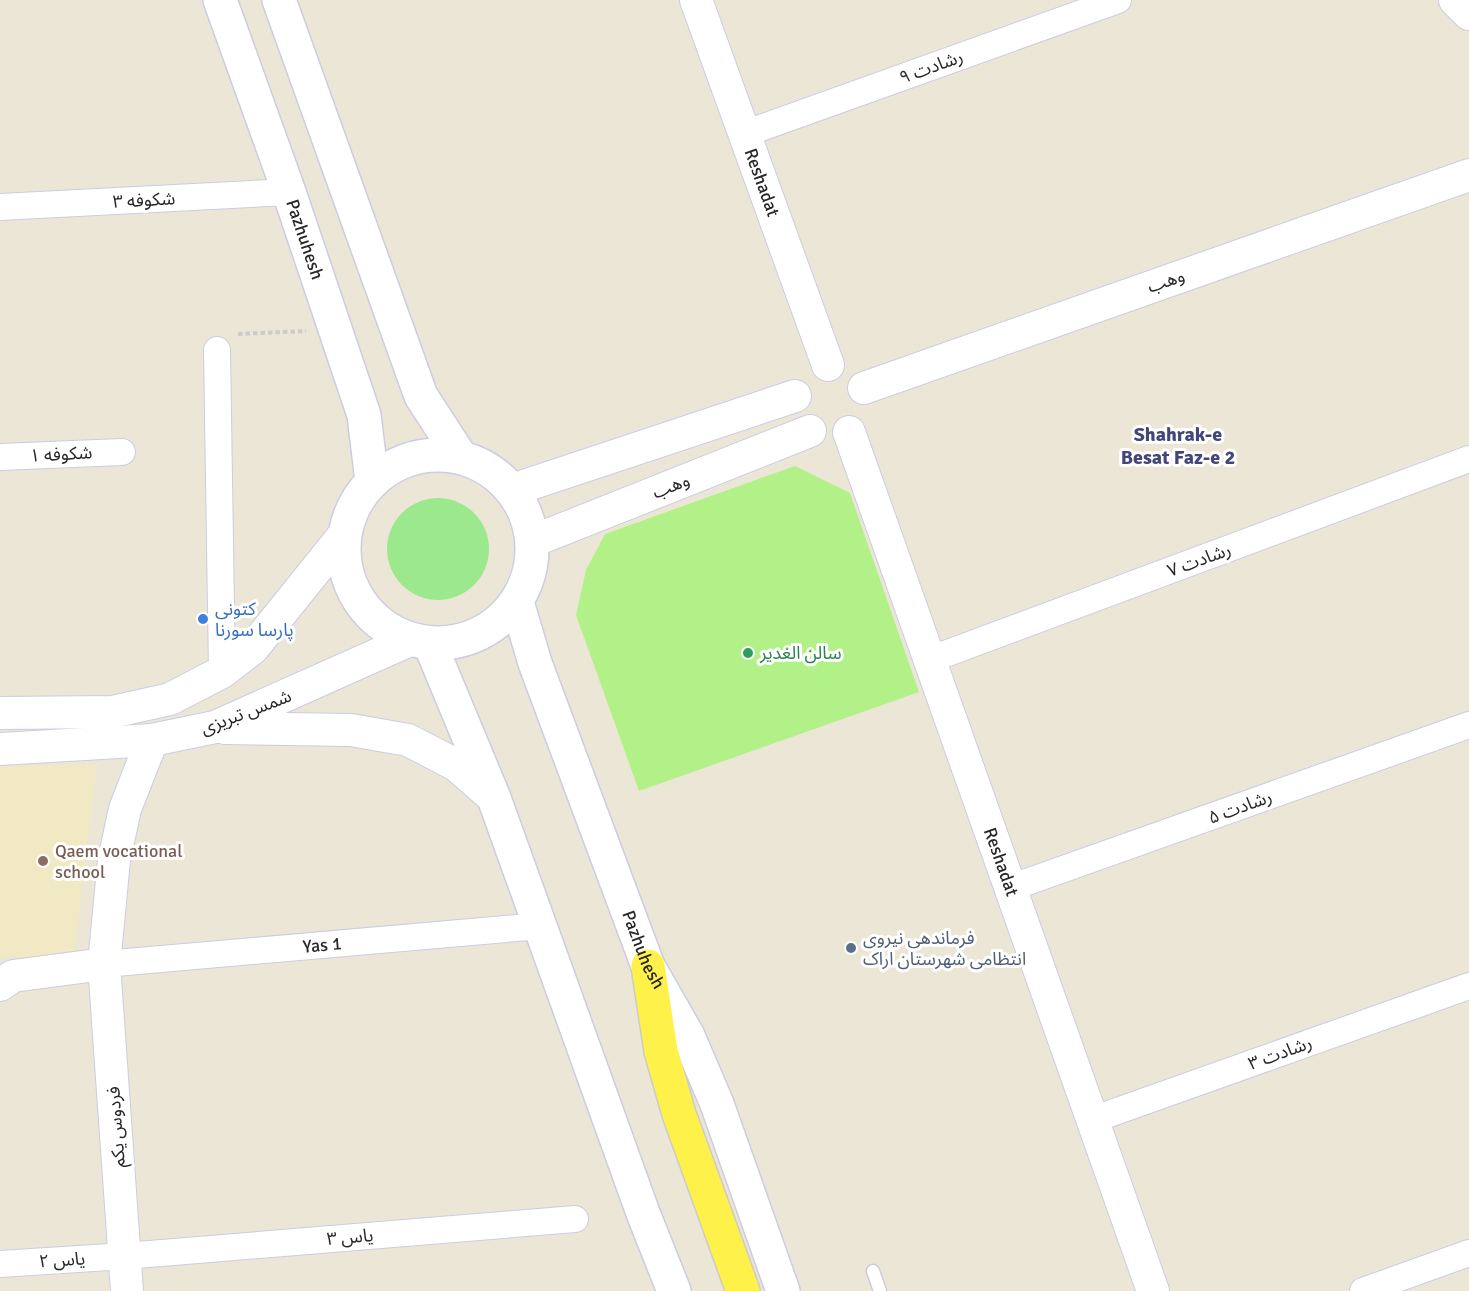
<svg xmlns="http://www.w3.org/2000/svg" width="1469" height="1291" viewBox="0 0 1469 1291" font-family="Signika,'Noto Sans Arabic',sans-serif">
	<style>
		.education { fill: #f0e9c3 }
		.green { fill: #9ce98d }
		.pitch { fill: #b2f187 }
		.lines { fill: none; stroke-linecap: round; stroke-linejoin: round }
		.service-casing { stroke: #cccce2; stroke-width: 15 }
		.minor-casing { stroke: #cccce2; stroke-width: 28 }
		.tertiary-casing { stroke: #cccce2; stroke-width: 34 }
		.secondary-casing { stroke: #cccce2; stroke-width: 36 }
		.primary-casing { stroke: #cbcbcb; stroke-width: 36 }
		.path { stroke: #cbcbcb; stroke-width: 4; stroke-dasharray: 4.5 3; stroke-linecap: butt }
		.service { stroke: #fff; stroke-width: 12 }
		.minor { stroke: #fff; stroke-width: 26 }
		.tertiary { stroke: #fff; stroke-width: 32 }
		.secondary { stroke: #fff; stroke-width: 33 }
		.primary { stroke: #fef24a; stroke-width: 33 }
		.shop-dot { fill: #3f7fe0; stroke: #fff; stroke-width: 2 }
		.leisure-dot { fill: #2e9e5b; stroke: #fff; stroke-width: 2 }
		.education-dot { fill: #8d6e63; stroke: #fff; stroke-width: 2 }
		.service-dot { fill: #5c6f8a; stroke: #fff; stroke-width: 2 }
		.labels { text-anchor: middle; stroke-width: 6; stroke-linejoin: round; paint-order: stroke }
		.street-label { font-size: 18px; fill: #272727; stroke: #fff }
		.shop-label { font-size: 18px; fill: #366cbe; stroke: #fff; text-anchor: start }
		.leisure-label { font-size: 18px; fill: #27864d; stroke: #fff; text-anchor: start }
		.education-label { font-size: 18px; fill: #785e54; stroke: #fff; text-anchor: start }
		.service-label { font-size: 18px; fill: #4e5e75; stroke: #fff; text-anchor: start }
		.neighbourhood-label { font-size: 20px; font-weight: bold; fill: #44457b; stroke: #fff }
	</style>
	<rect width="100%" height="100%" fill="#ece6d7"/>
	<!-- education -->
	<path class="education" d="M97,764l-23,191 -74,3v-192z"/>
	<!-- green -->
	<path class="green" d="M387 549a51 51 0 1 1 102 0a51 51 0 1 1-102 0Z"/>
	<!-- pitch -->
	<path class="pitch" d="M795,466l55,27 69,199 -280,99 -63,-176 10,-45 19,-36z"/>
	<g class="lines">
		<defs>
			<path id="service" d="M873,1271l7,20"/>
			<g id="minor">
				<path d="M744,134l374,-134"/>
				<path d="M0,207l289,-15"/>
				<path d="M217,350l5,322"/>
				<path d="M0,457l122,-5"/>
				<path d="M929,660l540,-201"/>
				<path d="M1010,888l459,-163"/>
				<path id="s1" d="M104,964l436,-38"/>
				<path d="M1092,1120l377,-134"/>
				<path d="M0,1264l125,-8 450,-37"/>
				<path d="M1363,1291l106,-38"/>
			</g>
			<g id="tertiary">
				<path id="s2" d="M696,0l132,365"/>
				<path d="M1455,0l14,14"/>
				<path d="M864,388l605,-213"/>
				<path id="s3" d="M849,432l304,859"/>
				<path d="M512,490l283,-94"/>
				<path d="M533,541l277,-110"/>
				<path d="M0,713l112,-1 58,-13 52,-27 31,-24 90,-112"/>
				<path d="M225,728l126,2 57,10 48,25 38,33"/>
				<path d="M0,749l152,-9 63,-13 195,-87"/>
				<path d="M0,985l13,-9 91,-12"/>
				<path d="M127,1291l-23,-327 10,-104 11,-51 27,-69"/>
			</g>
			<g id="secondary">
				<path id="s4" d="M220,0l69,192 75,223 8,66"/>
				<path d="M279,0l142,396 39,60"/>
				<circle cx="438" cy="549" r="94"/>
				<path id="s5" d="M517,602l18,61 113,303 40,70 29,68 66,187"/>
				<path d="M430,644l64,154 149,415 31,78"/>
			</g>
			<path id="primary" d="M648,966l13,85 18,63 64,177"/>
		</defs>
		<!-- service casing -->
		<use href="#service" class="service-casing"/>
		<!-- minor casing -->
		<use href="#minor" class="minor-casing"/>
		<!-- tertiary casing -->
		<use href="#tertiary" class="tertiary-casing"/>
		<!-- secondary casing -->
		<use href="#secondary" class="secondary-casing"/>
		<!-- primary casing -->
		<use href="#primary" class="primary-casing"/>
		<!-- path -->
		<path class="path" d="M238,334l68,-3"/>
		<!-- service -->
		<use href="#service" class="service"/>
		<!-- minor -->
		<use href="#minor" class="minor"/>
		<!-- tertiary -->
		<use href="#tertiary" class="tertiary"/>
		<!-- secondary -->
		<use href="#secondary" class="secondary"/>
		<!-- primary -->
		<use href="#primary" class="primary"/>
	</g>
	<!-- markers -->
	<circle class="shop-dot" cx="203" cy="619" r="6"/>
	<circle class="leisure-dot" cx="748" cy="653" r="6"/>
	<circle class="education-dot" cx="43" cy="861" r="6"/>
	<circle class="service-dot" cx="851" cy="948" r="6"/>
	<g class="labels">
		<!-- street labels -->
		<g class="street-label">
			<text transform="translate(931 67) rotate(-20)" y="6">رشادت ۹</text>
			<text dy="6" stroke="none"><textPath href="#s2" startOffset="194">Reshadat</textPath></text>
			<text transform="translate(144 200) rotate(-3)" y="6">شکوفه ۳</text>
			<text dy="6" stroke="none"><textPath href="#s4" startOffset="254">Pazhuhesh</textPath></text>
			<text transform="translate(1166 281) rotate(-19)" y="6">وهب</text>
			<text transform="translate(61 454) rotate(-3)" y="6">شکوفه ۱</text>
			<text transform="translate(671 486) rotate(-22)" y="6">وهب</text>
			<text transform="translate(1199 560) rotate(-20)" y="6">رشادت ۷</text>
			<text transform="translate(246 712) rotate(-21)" y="6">شمس تبریزی</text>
			<text transform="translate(1240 807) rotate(-20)" y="6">رشادت ۵</text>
			<text dy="6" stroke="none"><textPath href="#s3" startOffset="456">Reshadat</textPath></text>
			<text dy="6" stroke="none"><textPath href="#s1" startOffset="219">Yas 1</textPath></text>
			<text dy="6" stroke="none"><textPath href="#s5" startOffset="370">Pazhuhesh</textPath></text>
			<text transform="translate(1280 1053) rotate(-20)" y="6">رشادت ۳</text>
			<text transform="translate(116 1127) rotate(-94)" y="6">فردوس یکم</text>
			<text transform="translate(350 1237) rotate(-5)" y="6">یاس ۳</text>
			<text transform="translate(62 1260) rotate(-4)" y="6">یاس ۲</text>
		</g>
		<!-- shop labels -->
		<g class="shop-label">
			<text x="215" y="615">کتونی<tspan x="215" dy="21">پارسا سورنا</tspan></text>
		</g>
		<!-- leisure labels -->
		<g class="leisure-label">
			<text x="760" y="659">سالن الغدیر</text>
		</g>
		<!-- education labels -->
		<g class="education-label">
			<text x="55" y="857">Qaem vocational<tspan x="55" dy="21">school</tspan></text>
		</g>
		<!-- service labels -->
		<g class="service-label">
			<text x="863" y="944">فرماندهی نیروی<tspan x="863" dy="21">انتظامی شهرستان اراک</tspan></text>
		</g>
		<!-- neighbourhood labels -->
		<g class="neighbourhood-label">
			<text x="1178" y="441">Shahrak-e<tspan x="1178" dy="23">Besat Faz-e 2</tspan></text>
		</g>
	</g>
</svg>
